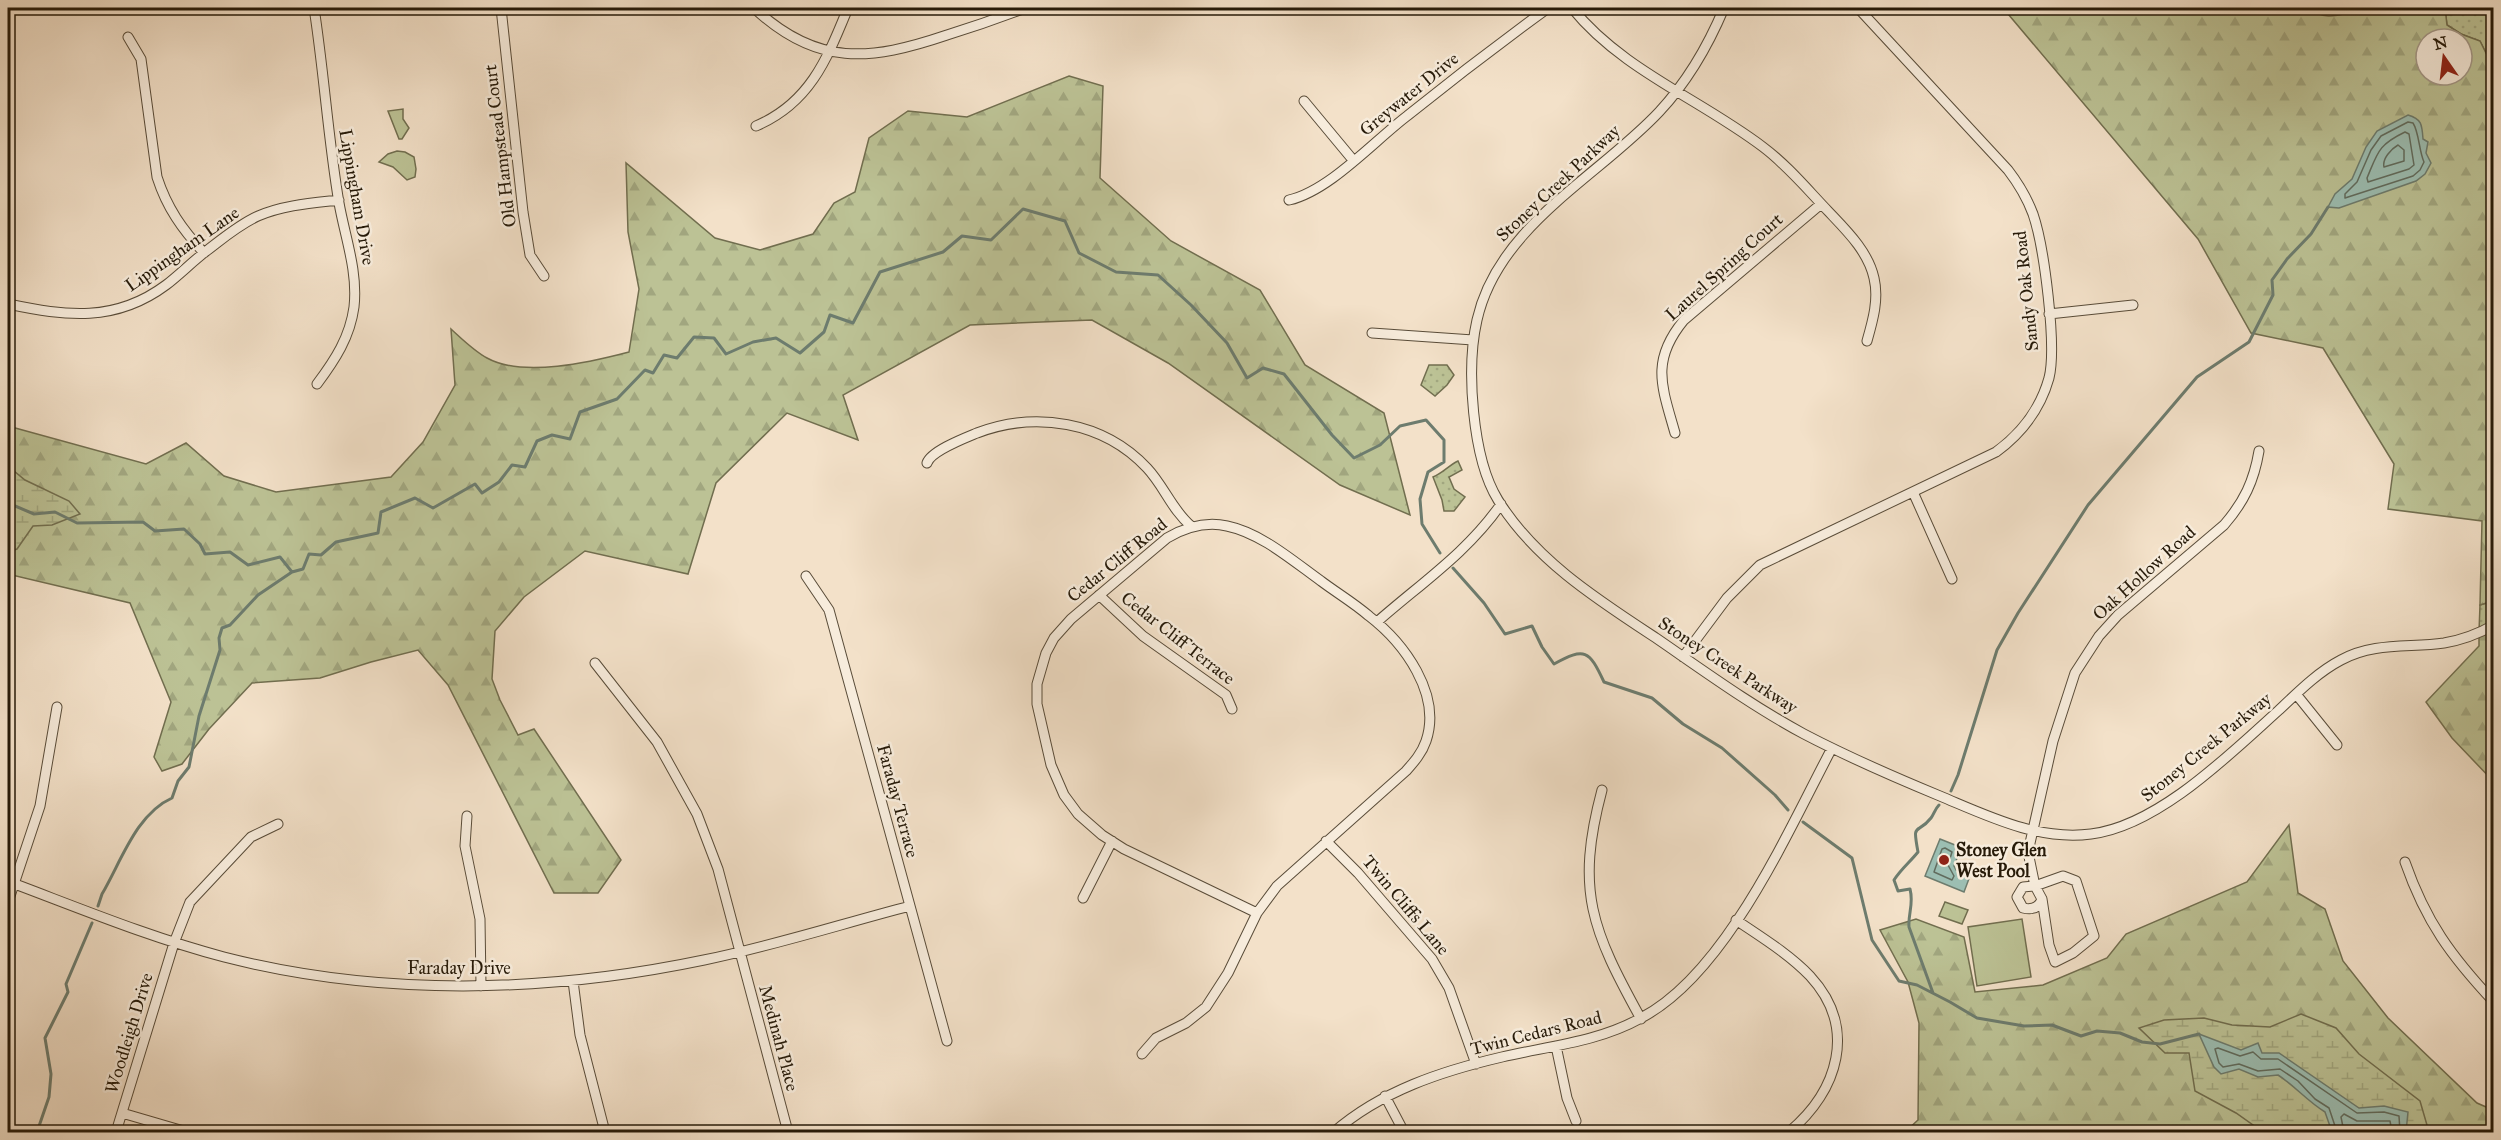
<svg xmlns="http://www.w3.org/2000/svg" width="2501" height="1140" viewBox="0 0 2501 1140" font-family="'IM FELL Great Primer',serif">
	<style>
		.grass { fill: url(#grass-dots); stroke: #716e4f; stroke-width: 1.5 }
		.forest { fill: url(#forest-firs); stroke: #716e4f; stroke-width: 1.5; fill-rule: evenodd }
		.wetland { fill: url(#wetland-marsh); stroke: #716e4f; stroke-width: 1.5 }
		.garden { fill: #bcc295; stroke: #716e4f; stroke-width: 1.5 }
		.water { fill: #9cbeb2; stroke: #6d7c6e; stroke-width: 1.5 }
		.lines { fill: none; stroke-linecap: round; stroke-linejoin: round }
		.shore { stroke: #616c5e; stroke-width: 1.5 }
		.stream { stroke: #6d7c6e; stroke-width: 3 }
		.minor-casing { stroke: #594c39; stroke-width: 11 }
		.minor { stroke: #f7ecdc; stroke-width: 9 }
		.poi-dot { fill: #8f2418; stroke: #f7ecdc; stroke-width: 2 }
		.labels { text-anchor: middle; stroke-width: 5; stroke-linejoin: round; paint-order: stroke }
		.street-label { font-size: 18px; fill: #261a09; stroke: #f7ecdc }
		.poi-label { font-size: 18px; font-weight: bold; fill: #261a09; stroke: #f7ecdc; text-anchor: start }
	</style>
	<defs>
		<pattern id="grass-dots" width="8" height="8" patternUnits="userSpaceOnUse" patternTransform="scale(1.5)"><rect width="8" height="8" fill="#bcc295"/><path d="M2 2h.1M6 6h.1" fill="none" stroke="#a1a67f" stroke-width="1.8" stroke-linecap="round"/></pattern>
		<pattern id="forest-firs" width="22" height="20" patternUnits="userSpaceOnUse" patternTransform="scale(1.5)"><rect width="22" height="20" fill="#bcc295"/><path d="M5 1l3.5 6h-7zM16 11l3.5 6h-7z" fill="#a1a67f"/></pattern>
		<pattern id="wetland-marsh" width="20" height="14" patternUnits="userSpaceOnUse" patternTransform="scale(1.5)"><rect width="20" height="14" fill="#bcc295"/><path d="M1 5h8M5 5V1M11 12h8M15 12V8" fill="none" stroke="#a1a67f"/></pattern>
	</defs>
	<rect width="100%" height="100%" fill="#f3e1c9"/>
	<filter id="stains"><feTurbulence type="fractalNoise" baseFrequency=".00333" numOctaves="4"/><feColorMatrix values="0 0 0 0 .2 0 0 0 0 .09 0 0 0 0 .02 0 0 0 .5 -.17"/></filter>
	<radialGradient id="worn" r=".72"><stop offset=".6" stop-color="#630" stop-opacity="0"/><stop offset="1" stop-color="#630" stop-opacity=".3"/></radialGradient>
	<!-- grass -->
	<path class="grass" d="M2445,8h48v52l-4,-1 -9,-18 -19,-7 -14,-9z
		M1429,365h18l7,10 -7,10 -12,11 -14,-11z
		M1458,461l4,9 -13,7 5,12 11,8 -11,14h-10l-2,-11 -9,-23c10,-4 15,-11 25,-16z
		M2493,601v24l-14,7 1,-27z"/>
	<!-- forest -->
	<path class="forest" d="M2003,8h305c26,21 49,-8 79,6l23,-2 11,-4h24l2,17 14,9 19,7 9,18 5,1 -1,541 -13,4 2,-84 -94,-12 6,-45 -71,-116 -72,-15 -53,-94zM2426,39h36v36h-36z
		M1069,76l34,10 -3,92 71,63 89,49 45,75 79,48 26,102 -70,-30 -172,-122 -76,-43 -122,5 -127,70 15,45 -71,-27 -71,70 -28,91 -103,-23 -61,46 -29,34 -3,48 8,21 18,35 16,-6 87,131 -23,33h-44l-106,-208 -30,-35 -47,12 -51,16 -68,5 -43,46 -27,35 -20,7 -8,-14 17,-55 -41,-99 -118,-28 -4,2v-151l138,38 40,-21 38,33 52,16 115,-15 32,-35 32,-57 -4,-56c11,10 23,22 36,29 36,20 104,4 142,-6l10,-63 -11,-57 -2,-69 89,75 45,12 53,-16 21,-31 21,-11 14,-54 39,-27 59,6z
		M2493,625v156l-41,-43 -26,-36 53,-56v-14z
		M2289,825l9,68 27,16 18,52 45,57 89,85 16,7v22h-588l13,-12 1,-97 -11,-41 -28,-52 36,-11 48,18 11,55 68,-7 64,-27 19,-24 121,-52z"/>
	<!-- wetland -->
	<path class="wetland" d="M8,466l17,14 44,21 11,13 -28,11 -19,1 -16,23 -9,3z
		M2301,1014l35,14 23,26 61,47 9,31h-166l-27,-19 -41,-22 -6,-38h-24l-26,-25 25,-8 40,-2 28,7 38,2z"/>
	<!-- garden -->
	<path class="garden" d="M403,109v10l6,9 -7,11h-3l-11,-28z
		M397,151l8,1 9,5 2,12 -1,8 -8,3 -14,-13 -14,-5 9,-8z
		M1945,902l23,8 -6,14 -23,-8z
		M2022,919l9,58 -54,9 -9,-59z"/>
	<!-- water -->
	<path class="water" d="M2408,115c14,4 14,10 15,24l5,3 -2,11 5,10 -6,11 -9,7 -77,27 -11,-1 7,-13 17,-15 14,-32 11,-16z
		M1940,839l25,10 -2,5 -4,-1 -5,13 2,4 14,6 -6,16 -39,-16z
		M2199,1034l42,16 17,-7 4,10h17l80,55 25,-2 24,6 -2,20h-74l-7,-20c-18,-11 -30,-26 -47,-37l-20,2 -19,-8 -18,5 -7,-7z"/>
	<g class="lines">
		<!-- shore -->
		<path class="shore" d="M2408,122l5,1c6,9 6,28 11,39l-4,8 -7,6 -68,22v-4l12,-12 14,-32 10,-14z
			M2405,132l4,2 5,31 -5,4 -41,13 -1,-4c11,-26 11,-33 38,-46z
			M2398,145l6,5v11l-20,6c-2,-8 7,-18 14,-22z
			M1945,848l7,4 -4,13 6,11 -2,4 -18,-8 8,-23z
			M2337,1132l-8,-24 -14,-9 -17,-18 -18,-12 -22,2 -19,-7 -16,3 -4,-4 -4,-14 3,-1 22,8 13,-4 8,7h17l79,54 27,-1 15,4 1,16
			M2344,1132l-3,-15 3,-3 13,7h33l2,11"/>
		<!-- stream -->
		<path class="stream" d="M8,503l26,11 21,-2 22,11 66,-1 12,9 29,-2 16,15 5,10 25,-2 18,13 32,-8 12,15 11,-3 6,-15 12,1 15,-13 42,-9 3,-21 34,-14 18,10 42,-24 7,9 17,-11 13,-17 13,2 12,-26 15,-6 18,4 10,-27 37,-13 28,-29 8,3 11,-18 13,3 17,-21 20,1 12,16 27,-12 23,-4 24,15 24,-21 6,-17 23,8 27,-51 63,-20 19,-16 29,4 32,-31 42,12 14,32 37,19 42,3 33,30 36,38 20,35 16,-10 21,6 48,61 22,23 26,-13 20,-19 26,-6 18,20v22l-16,10 -8,27 2,25 18,29
			M1453,568l31,35 21,31 27,-8 10,21 12,17c31,-17 35,-14 50,18l48,16 31,26 39,24 53,47 13,15
			M1951,791l7,-16 39,-125 21,-37 70,-108 109,-128 52,-35 24,-47 -1,-15 15,-21 24,-25 17,-27
			M1803,822l49,36 20,82 27,41 18,4 33,17 27,16 47,8 28,-1 29,11 16,-5 23,2 22,9 18,2 39,-10
			M98,906l4,-12c19,-32 34,-80 70,-96l6,-17 11,-14 10,-51 21,-66 -1,-12 3,-10 8,-3 28,-30 34,-23
			M1933,993l-24,-66c-1,-14 5,-23 1,-38l-12,2 -4,-11c7,-11 16,-18 24,-28 -6,-32 -1,-16 13,-34 3,-4 4,-9 8,-13
			M37,1132l12,-35 2,-23 -6,-36 23,-46 -2,-8 26,-61"/>
		<defs>
			<path id="minor" d="M314,8c10,64 14,130 25,195 6,34 19,68 15,104 -4,30 -19,53 -37,77
				M501,8l22,204 7,43 14,21
				M754,8c63,59 116,53 193,27 26,-8 52,-17 78,-27
				M1572,8c50,62 128,91 191,139 24,18 44,42 65,64 18,19 40,40 46,67 5,21 -1,42 -7,63
				M1724,8c-16,38 -36,73 -65,104 -61,65 -161,114 -182,208 -11,48 -5,138 21,180 37,60 100,100 158,138 48,33 96,68 148,96 44,23 90,43 136,62 48,20 98,45 151,38 67,-8 139,-80 188,-124 19,-18 39,-38 62,-50 33,-18 68,-12 103,-17 18,-3 34,-9 50,-18
				M128,37l13,22 16,118c10,31 25,52 47,76
				M1304,101l49,59
				M756,126c54,-23 71,-67 92,-118
				M1289,200c40,-9 84,-58 118,-84 46,-37 93,-73 141,-108
				M8,304c58,12 107,19 158,-19 13,-10 25,-22 39,-33 16,-12 33,-27 53,-36 25,-11 54,-13 81,-16
				M2049,314l84,-9
				M1372,333l101,7
				M1675,433c-13,-46 -25,-72 9,-113l137,-116
				M927,463c4,-12 38,-25 50,-30 58,-22 126,-12 170,35 17,18 25,42 44,58
				M1913,492l39,87
				M806,576l23,34 118,431
				M1099,595l44,41 83,59 6,14
				M1377,622c43,-38 91,-70 124,-118
				M1683,657l44,-59 33,-33 236,-113c26,-19 44,-42 53,-74 8,-32 -5,-132 -16,-164 -6,-16 -15,-31 -25,-44l-150,-162
				M595,663l62,79 40,72 21,55 70,263
				M2296,694l41,51
				M1602,790c-27,101 -10,140 39,229
				M467,816l-2,30 15,73 1,67
				M1326,841l32,32 74,86 17,29 27,76
				M2405,862c21,60 46,94 89,140
				M15,884c69,26 137,54 209,73 157,40 322,36 480,3 69,-14 137,-36 206,-54
				M1083,898l29,-57
				M2042,899l7,46 6,17 18,-9 21,-17 -18,-55 -13,-5 -28,10 7,13c-3,9 -10,11 -19,9l-6,-11 6,-10 12,-1 -7,-34 25,-111 22,-68 24,-37 19,-21 106,-90c20,-23 30,-44 35,-74
				M8,902l32,-96 17,-99
				M1736,920c25,17 53,34 74,56 48,52 28,115 -21,156
				M573,981l7,54 25,97
				M1556,1046l11,52 9,23
				M1142,1054l14,-16 30,-15 20,-16 22,-34 29,-60 20,-27 129,-115c8,-9 16,-18 20,-30 16,-47 -22,-98 -57,-125 -15,-13 -32,-23 -48,-35 -28,-20 -60,-48 -94,-55 -22,-5 -41,1 -60,12l-96,81 -17,19 -8,15 -9,31v20l14,61 13,30 14,19 24,21 22,14 133,64
				M1385,1096l19,36
				M122,1113l65,19
				M116,1132l58,-189 16,-41 61,-65 27,-13
				M1334,1132c47,-41 108,-61 168,-75 47,-11 96,-15 139,-39 85,-44 147,-187 191,-270"/>
		</defs>
		<!-- minor casing -->
		<use href="#minor" class="minor-casing"/>
		<!-- minor -->
		<use href="#minor" class="minor"/>
	</g>
	<!-- markers -->
	<circle class="poi-dot" cx="1944" cy="860" r="6"/>
	<g class="labels">
		<!-- street labels -->
		<g class="street-label">
			<text transform="translate(1409 94) rotate(-39)" y="6">Greywater Drive</text>
			<text transform="translate(500 146) rotate(-97)" y="6">Old Hampstead Court</text>
			<text transform="translate(1558 183) rotate(-43)" y="6">Stoney Creek Parkway</text>
			<text transform="translate(357 197) rotate(80)" y="6">Lippingham Drive</text>
			<text transform="translate(182 249) rotate(-35)" y="6">Lippingham Lane</text>
			<text transform="translate(1724 267) rotate(-42)" y="6">Laurel Spring Court</text>
			<text transform="translate(2026 291) rotate(-96)" y="6">Sandy Oak Road</text>
			<text transform="translate(1117 560) rotate(-39)" y="6">Cedar Cliff Road</text>
			<text transform="translate(2144 573) rotate(-42)" y="6">Oak Hollow Road</text>
			<text transform="translate(1178 638) rotate(38)" y="6">Cedar Cliff Terrace</text>
			<text transform="translate(1728 665) rotate(33)" y="6">Stoney Creek Parkway</text>
			<text transform="translate(2206 747) rotate(-39)" y="6">Stoney Creek Parkway</text>
			<text transform="translate(898 801) rotate(75)" y="6">Faraday Terrace</text>
			<text transform="translate(1406 905) rotate(50)" y="6">Twin Cliffs Lane</text>
			<text x="459" y="974">Faraday Drive</text>
			<text transform="translate(129 1033) rotate(-73)" y="6">Woodleigh Drive</text>
			<text transform="translate(1536 1033) rotate(-14)" y="6">Twin Cedars Road</text>
			<text transform="translate(779 1038) rotate(75)" y="6">Medinah Place</text>
		</g>
		<!-- poi labels -->
		<g class="poi-label">
			<text x="1956" y="856">Stoney Glen<tspan x="1956" dy="21">West Pool</tspan></text>
		</g>
	</g>
	<!-- margin -->
	<rect width="2501" height="1140" fill="none" stroke="#f3e1c9" stroke-width="30"/>
	<rect x="9" y="9" width="2483" height="1122" fill="none" stroke="#261a09" stroke-width="3"/>
	<rect x="15" y="15" width="2471" height="1110" fill="none" stroke="#261a09" stroke-width="1.5"/>
	<!-- north arrow -->
	<g transform="translate(2444 57) rotate(346)"><circle r="28" fill="#f7ecdc" stroke="#a39888" stroke-width="1.5"/>
	<path d="M0-4.5L10 22L0 15L-10 22Z" fill="#8f2418"/>
	<text y="-9" font-size="16" font-weight="bold" text-anchor="middle" fill="#261a09">N</text>
	</g>
	<rect width="100%" height="100%" filter="url(#stains)"/>
	<rect width="100%" height="100%" fill="url(#worn)"/>
</svg>
